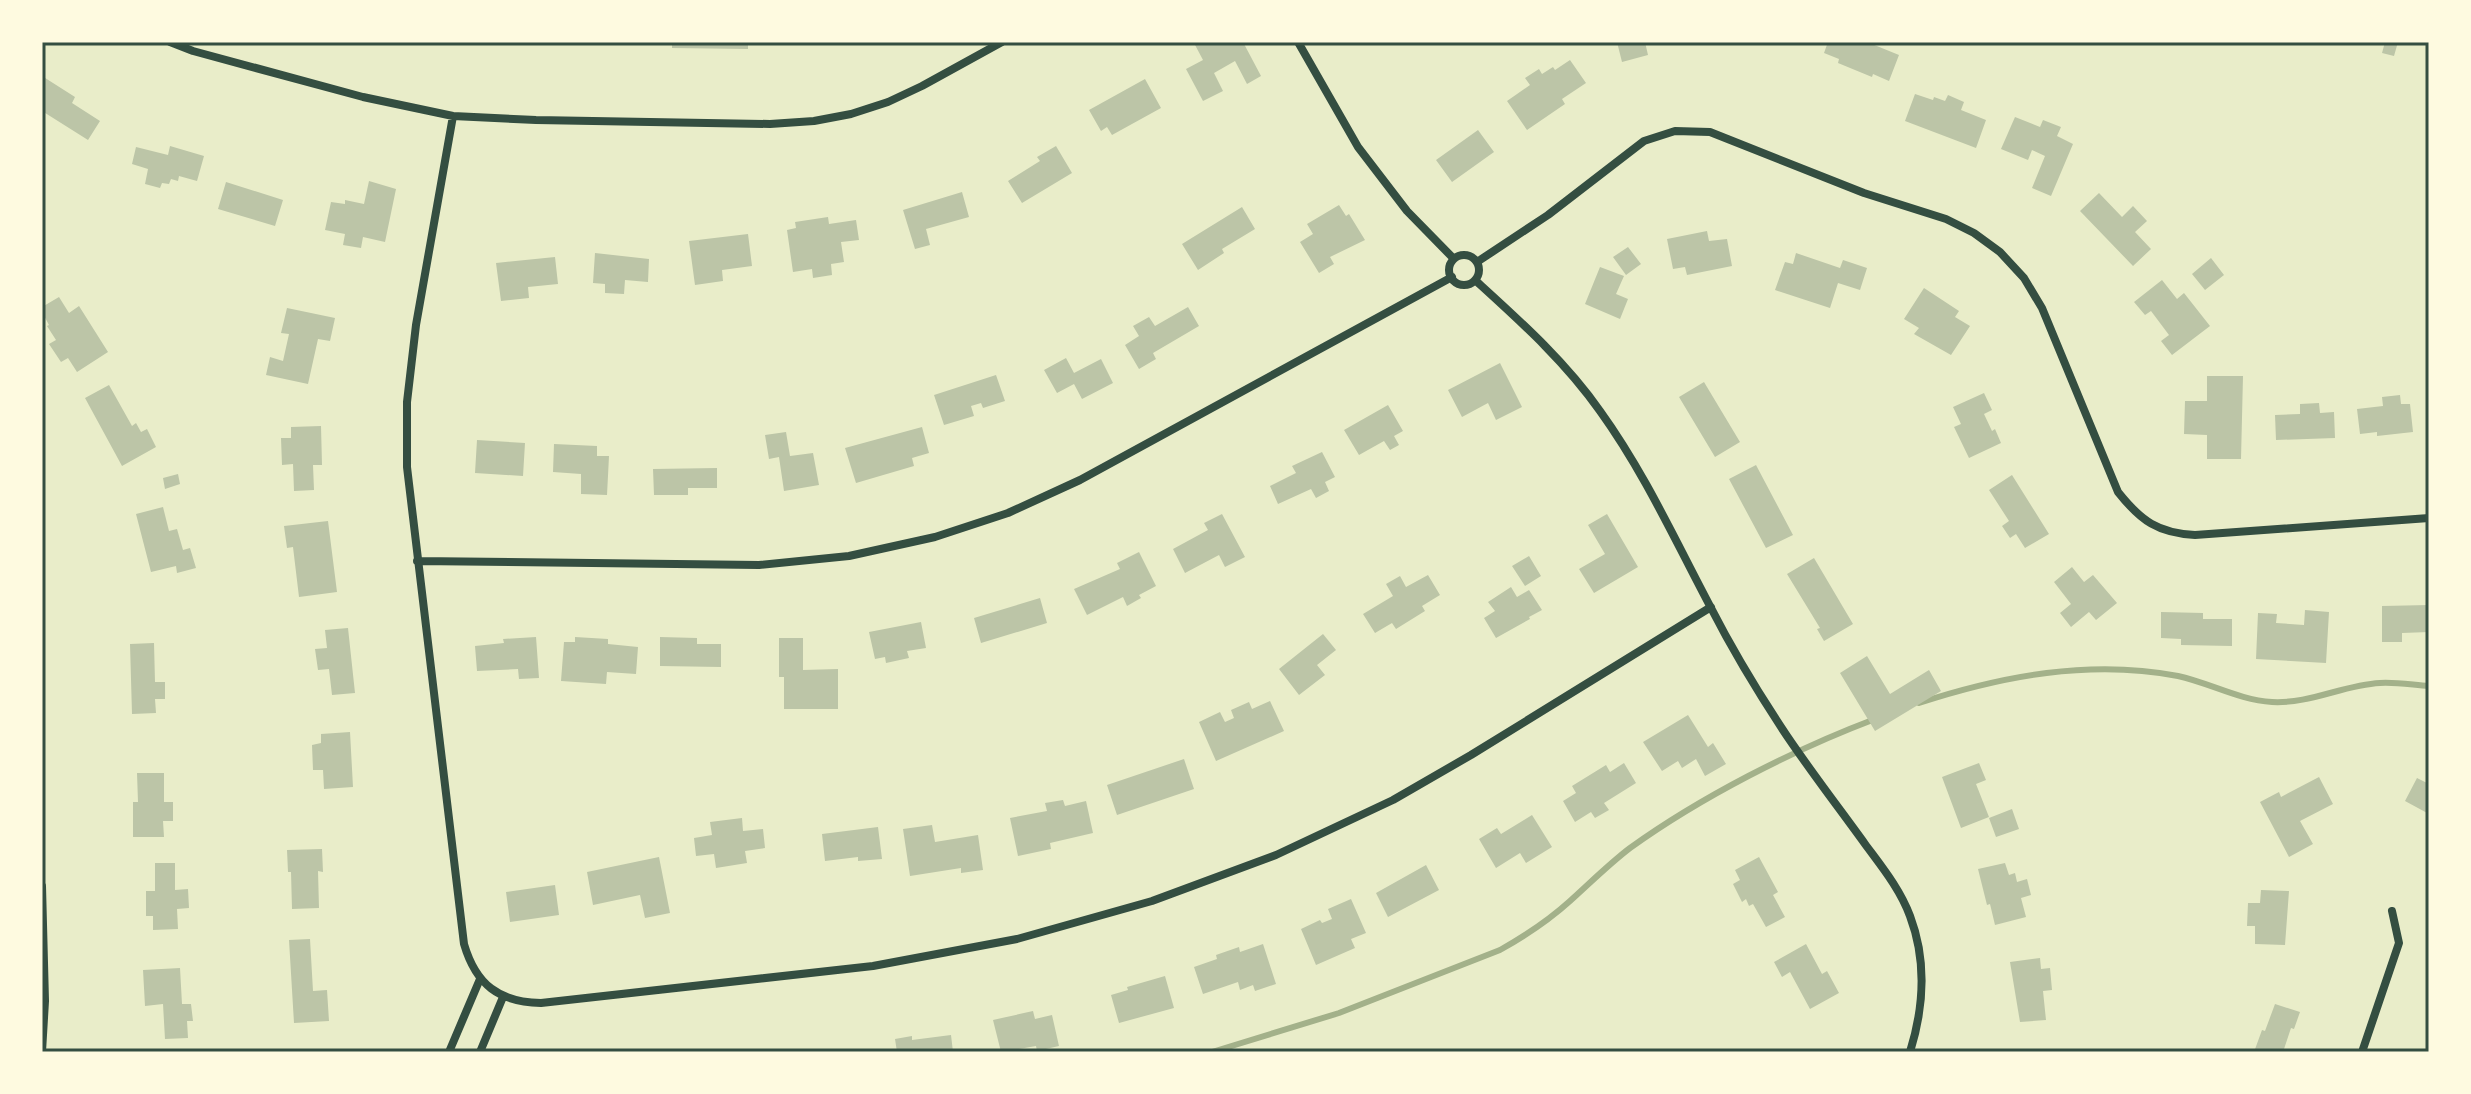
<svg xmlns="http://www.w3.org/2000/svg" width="2471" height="1094" viewBox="0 0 2471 1094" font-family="Poppins,sans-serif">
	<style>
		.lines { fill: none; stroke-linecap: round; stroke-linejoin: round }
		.stream { stroke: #a3b18a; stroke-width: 6 }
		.building { fill: #bcc5a7 }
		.minor { stroke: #344e41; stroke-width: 8 }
		.neatline { fill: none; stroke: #344e41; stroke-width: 3 }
	</style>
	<rect width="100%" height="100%" fill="#e9edc9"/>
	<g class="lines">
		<!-- stream -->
		<path class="stream" d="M1919,703c83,-27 171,-44 259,-27 32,7 61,24 94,26 38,2 71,-17 108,-19 16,-1 33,2 49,3
			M1212,1052l127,-39 161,-63c25,-14 49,-30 70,-49 20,-18 39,-37 60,-53 71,-51 163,-98 245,-129"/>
	</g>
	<!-- building -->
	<path class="building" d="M672,42h76v7l-76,-1z
		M1243,42l18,34 -14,8 -12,-23 -21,12 9,18 -20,10 -17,-32 17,-9 -9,-17z
		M1617,42h28l3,13 -26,7z
		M1828,42h39l32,13 -10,26 -16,-7 -1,3 -34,-14 1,-4 -15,-6z
		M2385,42h13l-4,14 -12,-3z
		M1570,60l16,23 -24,16 3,5 -38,26 -20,-29 23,-16 -5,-7 14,-9 3,5 11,-7 2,3z
		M42,76l33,21 -3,6 28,18 -12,19 -46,-29z
		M1145,79l16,29 -49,27 -5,-8 -6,4 -12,-21z
		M1915,94l18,6 1,-3 11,4 3,-6 16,7 -3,8 25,10 -10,28 -71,-27z
		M2015,117l25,10 3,-7 18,7 -4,9 16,8 -22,52 -19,-8 13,-32 -13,-6 -4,10 -27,-11z
		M1478,130l16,22 -42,30 -16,-22z
		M170,146l34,10 -7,25 -18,-5 -1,5 -7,-2 -2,5 -7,-1 -2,5 -15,-4 3,-15 -16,-5 4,-17 32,8z
		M1056,146l16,27 -50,30 -14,-22 32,-20 -3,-4z
		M369,181l27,8 -11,53 -22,-5 -2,11 -18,-3 2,-11 -20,-4 6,-28 14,2v-4l19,4z
		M226,182l57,18 -8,26 -57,-17z
		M962,192l7,25 -43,12 4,16 -15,4 -12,-39z
		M2099,193l23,24 11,-11 14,15 -12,11 16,17 -18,17 -53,-55z
		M1339,205l7,11 3,-2 16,26 -35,17 4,7 -15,9 -19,-31 13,-8 -6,-10z
		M1242,207l13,22 -33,20 2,4 -26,17 -16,-26z
		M828,217l1,7 27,-4 3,20 -18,2 3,20 -13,2 1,11 -19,3 -1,-9 -19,3 -6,-42 9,-2 -1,-6z
		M1707,231l2,10 18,-2 5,27 -45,9 -2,-8 -12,2 -6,-30z
		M748,234l4,32 -30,4 1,11 -28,4 -6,-44z
		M1628,247l13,17 -15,11 -13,-18z
		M595,253l54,6 -1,23 -23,-2 -1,14 -19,-1v-9l-12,-1z
		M1796,253l44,15 3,-8 24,8 -7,22 -22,-7 -8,25 -55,-18 10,-28 8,2z
		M555,257l3,27 -30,3 1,11 -28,3 -5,-38z
		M2211,258l13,17 -19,15 -13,-16z
		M1600,267l24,9 -8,18 12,5 -8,20 -35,-15z
		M2162,280l15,19 7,-6 26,33 -38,29 -11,-14 8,-6 -18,-24 -6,4 -11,-13z
		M1924,288l35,23 -4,6 15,9 -19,29 -37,-21 5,-6 -15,-9z
		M59,297l10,16 10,-7 29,46 -31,20 -9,-14 -7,4 -12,-18 7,-4 -9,-14 2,-1 -7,-13v-5z
		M1188,307l11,19 -46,27 3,6 -17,10 -14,-24 14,-9 -6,-10 16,-9 6,9z
		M287,308l48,10 -5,23 -12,-2 -10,45 -42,-9 4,-18 13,4 6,-27 -8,-1z
		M1066,358l8,15 27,-14 12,24 -31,16 -8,-15 -17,9 -13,-23z
		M1500,363l22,44 -26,13 -8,-17 -26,14 -14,-27z
		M996,375l9,26 -22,7 -2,-5 -10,3 3,10 -30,9 -10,-30z
		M2207,376h36l-2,83h-34v-24l-23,-1 1,-33h22z
		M1704,382l36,60 -25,15 -36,-60z
		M109,385l23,41 4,-3 5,9 6,-3 9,18 -34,19 -37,-68z
		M1984,393l8,17 -8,4 8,17 3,-2 6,14 -32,15 -15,-31 7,-3 -8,-17z
		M2400,395l1,9h9l3,28 -36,4v-4l-17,2 -3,-25 26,-3 -1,-9z
		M2319,403l1,10 14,-1 1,26 -59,2 -1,-25 25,-1v-10z
		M1388,405l15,26 -9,5 5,9 -9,5 -6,-9 -25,14 -15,-25z
		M321,426l1,39h-9l1,25 -20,1 -1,-27 -11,1 -1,-27h10v-11z
		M922,427l7,26 -17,5 2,8 -58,17 -11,-35z
		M786,432l4,24 23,-3 6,32 -35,6 -5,-34 -10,2 -4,-24z
		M477,440l48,3 -2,33 -48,-3z
		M554,444l43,2v10h12l-2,39 -26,-1v-20l-28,-2z
		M1322,452l13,25 -10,5 4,9 -13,7 -5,-9 -33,15 -8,-18 26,-13 -4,-7z
		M1756,465l37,70 -27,13 -37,-69z
		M717,468v20h-29v7h-34l-1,-26z
		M178,474l2,10 -15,5 -2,-11z
		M2012,475l37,59 -24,14 -9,-14 -6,4 -8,-12 7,-5 -20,-31z
		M163,507l6,24 8,-2 6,21 7,-2 6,20 -19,5 -1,-7 -25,6 -15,-58z
		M1222,514l23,43 -20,10 -6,-12 -34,18 -12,-24 35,-19 -4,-7z
		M1607,514l31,53 -44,26 -15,-24 26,-15 -17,-29z
		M328,521l9,71 -38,5 -6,-50 -6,1 -3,-22z
		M1139,552l17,34 -17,9 2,3 -14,8 -4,-9 -36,18 -13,-26 46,-20 -3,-6z
		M1529,556l12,20 -16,10 -13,-20z
		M1814,558l39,66 -29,17 -7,-12 3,-1 -33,-54z
		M2072,567l12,15 9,-7 24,28 -21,17 -7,-8 -18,15 -11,-14 11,-9 -17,-22z
		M1428,575l12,20 -18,11 3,5 -29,18 -4,-6 -17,10 -12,-19 30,-18 -7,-12 14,-8 6,11z
		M1511,587l6,10 12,-7 13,20 -13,7 1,2 -34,19 -12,-20 11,-7 -7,-9z
		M1040,598l7,25 -66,20 -7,-25z
		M2429,605v27l-27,1v9h-20v-36z
		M2305,610l24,2 -3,51 -70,-4 2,-46 19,1 -1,9 28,2z
		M2161,612l42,1v6h29v27l-51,-1v-6l-20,-1z
		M921,622l5,26 -19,3 2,7 -23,5 -1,-6 -10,2 -6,-27z
		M348,628l7,65 -23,2 -3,-26 -11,1 -3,-21 12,-1 -2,-18z
		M1323,634l13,16 -19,15 8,10 -26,20 -20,-26z
		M536,637l3,41 -20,1 -1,-10 -41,2 -2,-25 29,-3 -1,-4z
		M575,637l33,2v5l30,3 -2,27 -29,-2 -1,12 -45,-3 3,-39h11z
		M660,637l37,1v6h24v23l-61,-1z
		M779,638h24v32l35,-1v40h-54v-32h-5z
		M154,643l1,39h10v17h-10l1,14 -24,1 -2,-70z
		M1867,656l23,38 39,-24 12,21 -66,40 -35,-58z
		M1270,701l14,30 -68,30 -17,-39 21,-10 5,10 9,-4 -3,-8 18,-8 3,7z
		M1688,715l20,32 5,-4 13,21 -21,12 -9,-17 -14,9 -4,-7 -16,10 -19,-29z
		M350,732l3,55 -29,2 -1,-19h-10l-1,-25 9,-2v-9z
		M1184,759l10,30 -77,26 -10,-30z
		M1624,763l12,20 -32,20 5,7 -14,8 -4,-6 -16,10 -12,-21 13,-8 -4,-7 34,-21 4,7z
		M1979,763l7,17 -10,4 13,33 -28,11 -19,-51z
		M137,773h27v29h9v19h-10l1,16h-31v-35h5z
		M2319,777l14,27 -33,17 13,23 -24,13 -29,-55 19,-10 2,5z
		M2417,778l12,6v30l-24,-13z
		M1063,800l2,6 21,-5 7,32 -43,10 1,6 -33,7 -8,-38 37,-7 -2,-8z
		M2012,809l7,20 -23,8 -7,-19z
		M1532,815l20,32 -26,16 -6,-10 -24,15 -17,-29 18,-11 4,6z
		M742,818l1,13 20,-2 2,19 -20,3 2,12 -31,5 -2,-14 -18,2 -2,-18 18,-3 -2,-13z
		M932,825l3,17 43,-7 5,35 -22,3v-5l-51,8 -7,-47z
		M878,827l4,32 -24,2v-4l-33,4 -3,-27z
		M322,849l1,23 -5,-1 1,37 -27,1 -1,-37h-3l-1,-22z
		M659,857l11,56 -25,5 -5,-23 -47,10 -6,-33z
		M1759,857l19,35 -5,3 12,22 -19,10 -13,-23 -4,2 -3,-7 -4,3 -9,-18 7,-4 -5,-10z
		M155,863h20v27l13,-1 1,19 -12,1 1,20 -25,1v-14h-7v-25h9z
		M2005,863l4,12 6,-2 2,9 10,-3 4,16 -10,3 5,19 -31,8 -5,-21 -3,1 -9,-36z
		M1426,865l13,25 -51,27 -12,-24z
		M555,885l4,30 -49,7 -4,-30z
		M2261,890l28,1 -4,54 -30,-1v-18h-8l1,-23h12z
		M1351,899l15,34 -15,6 4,9 -39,17 -15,-36 19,-9 2,3 10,-4 -4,-10z
		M310,939l3,52 14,-1 2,31 -35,2 -5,-83z
		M1263,944l13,40 -21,7 -2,-6 -13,5 -2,-8 -35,12 -9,-27 23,-8 -1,-4 23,-8 1,5z
		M1806,944l16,30 5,-3 12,22 -29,16 -20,-37 -8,5 -8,-15z
		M2040,958l1,11 9,-1 2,22 -9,1 3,29 -26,2 -10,-60z
		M180,968l2,36h9l2,17h-6l1,17 -23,1 -2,-35 -18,2 -2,-36z
		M1165,976l9,32 -55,15 -8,-28 17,-5 -1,-3z
		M2275,1004l25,8 -6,17 -3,-1 -8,24h-29l8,-22 3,1z
		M1033,1011l2,8 17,-4 7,31 -22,5 -1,-5 -35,6 -8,-32z
		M951,1035l2,17h-56l-2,-13 17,-3v4z"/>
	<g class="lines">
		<!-- minor -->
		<path class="minor" d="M170,42l23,9 170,46 90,19 83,4 234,4 44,-3 37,-7 37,-12 34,-16 80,-44
			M1298,42l60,105 49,64 47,48
			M453,116l-37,209 -9,77v65l57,477c12,41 35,58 77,59l332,-37 144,-27 135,-38 124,-46 117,-55 78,-45 240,-148
			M1449 270a15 15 0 1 1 30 0a15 15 0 1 1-30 0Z
			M1477,262l71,-47 96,-74 31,-10 35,1 154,61 82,26 28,14 26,19 24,26 18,30 76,184c23,29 40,41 77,43l234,-17
			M1475,280c45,41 90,81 125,131 44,61 75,129 110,195 23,45 49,88 77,130 25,37 52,72 78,108 17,23 35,45 45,72 17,45 14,91 0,136
			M417,561l342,4 90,-9 86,-19 73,-24 72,-33 372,-203
			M42,886l3,115 -3,51
			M449,1052l31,-73
			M480,1052l23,-55
			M2362,1052l37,-109 -7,-32"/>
	</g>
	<!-- border -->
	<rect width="2471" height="1094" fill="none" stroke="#fefae0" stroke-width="88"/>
	<rect x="44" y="44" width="2383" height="1006" class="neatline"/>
</svg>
